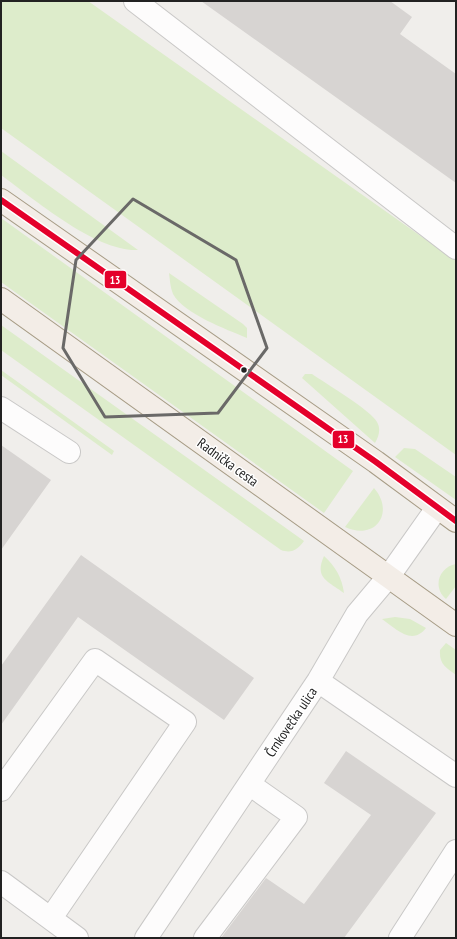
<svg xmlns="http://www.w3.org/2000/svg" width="457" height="939" viewBox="0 0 457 939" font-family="'PT Sans Narrow',sans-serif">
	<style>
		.grass { fill: #ddeccb }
		.building { fill: #d7d4d2 }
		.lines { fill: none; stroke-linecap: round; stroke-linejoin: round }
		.minor-casing { stroke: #c9c8c7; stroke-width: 24 }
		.major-casing { stroke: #a79c86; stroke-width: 24 }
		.minor { stroke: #fdfcfc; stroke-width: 22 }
		.major { stroke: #f3ede7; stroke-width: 22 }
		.bus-1-casing { stroke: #fff; stroke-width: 9 }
		.bus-1 { stroke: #e4002b; stroke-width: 6 }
		.marked { fill: none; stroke: #6a6968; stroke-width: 3; stroke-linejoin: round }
		.bus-dot { fill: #222; stroke: #fff; stroke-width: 1.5 }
		.labels { text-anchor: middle; stroke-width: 3; stroke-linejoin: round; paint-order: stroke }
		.street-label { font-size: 14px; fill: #222; stroke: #fff }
		.line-badge { stroke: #fff; stroke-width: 1.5 }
		.badge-label { font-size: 11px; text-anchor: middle; font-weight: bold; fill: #fff }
	</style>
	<rect width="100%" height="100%" fill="#f0eeeb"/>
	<!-- grass -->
	<path class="grass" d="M1,1h87l368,260v194l-455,-327z
		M1,151l137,99c-42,2 -104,-51 -137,-75z
		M1,218l352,253 -29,42 -323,-231z
		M169,273l74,51 4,4v10c-21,-9 -63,-24 -74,-44 -3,-7 -3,-14 -4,-21z
		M1,325l303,216c-6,8 -12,13 -23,9l-280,-200z
		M1,370l113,81 -2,4 -111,-80z
		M305,374h7c13,9 60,37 65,48 4,7 2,14 -2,21l-73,-65z
		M404,448l11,1 41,28v23l-61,-43z
		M374,488c21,24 2,53 -29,39z
		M324,556c11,10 18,21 20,37 -16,-12 -30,-15 -20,-37z
		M456,564v22l-10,13c-14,-12 -7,-32 10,-35z
		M395,617l15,2 16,9c-14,18 -30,1 -44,-9z
		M446,643l10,7v25c-10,-7 -17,-11 -16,-25z"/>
	<!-- building -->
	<path class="building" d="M201,1h189l22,16 -12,17 56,40v109z
		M1,445l50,35 -50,70z
		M81,555l173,123 -30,42 -146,-103 -77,108v-59z
		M346,751l90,62 -92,125h-123l45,-60 38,26 67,-89 -47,-32z"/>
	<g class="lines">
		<defs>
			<path id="minor" d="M135,1l321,247
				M1,408l68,44
				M318,681l138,95
				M1,790l94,-130 90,62 -134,196
				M1,882l76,56
				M146,938l172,-257 39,-67 32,-38 48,-68
				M205,938l91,-121 -47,-33
				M400,938l56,-87"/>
			<path id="major" d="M1,200l375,262 80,59
				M1,299l455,326"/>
		</defs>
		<!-- minor casing -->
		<use href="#minor" class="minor-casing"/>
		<!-- major casing -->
		<use href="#major" class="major-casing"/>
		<!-- minor -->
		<use href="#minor" class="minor"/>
		<!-- major -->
		<use href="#major" class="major"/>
		<defs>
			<path id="bus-1" d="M1,200l375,262 80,59"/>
		</defs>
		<!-- bus-1 casing -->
		<use href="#bus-1" class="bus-1-casing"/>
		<!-- bus-1 -->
		<use href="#bus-1" class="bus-1"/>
	</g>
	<!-- marked area -->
	<path class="marked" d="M133,199l103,61 31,88 -49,65 -113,4 -42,-69 13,-88z"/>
	<!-- markers -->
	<circle class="bus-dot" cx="244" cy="370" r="3.5"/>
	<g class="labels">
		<!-- street labels -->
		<g class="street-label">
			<text transform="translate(228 462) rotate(36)" y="5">Radnička cesta</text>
			<text transform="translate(291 722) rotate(-56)" y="5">Črnkovečka ulica</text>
		</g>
	</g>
	<g class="line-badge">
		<rect x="104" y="270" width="23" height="19" rx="4" fill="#e4002b"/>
		<rect x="332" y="430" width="23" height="19" rx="4" fill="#e4002b"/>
	</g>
	<g class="badge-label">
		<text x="115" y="284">13</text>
		<text x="343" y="443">13</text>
	</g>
	<!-- border -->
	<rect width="457" height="939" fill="none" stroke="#222222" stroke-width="4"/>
</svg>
